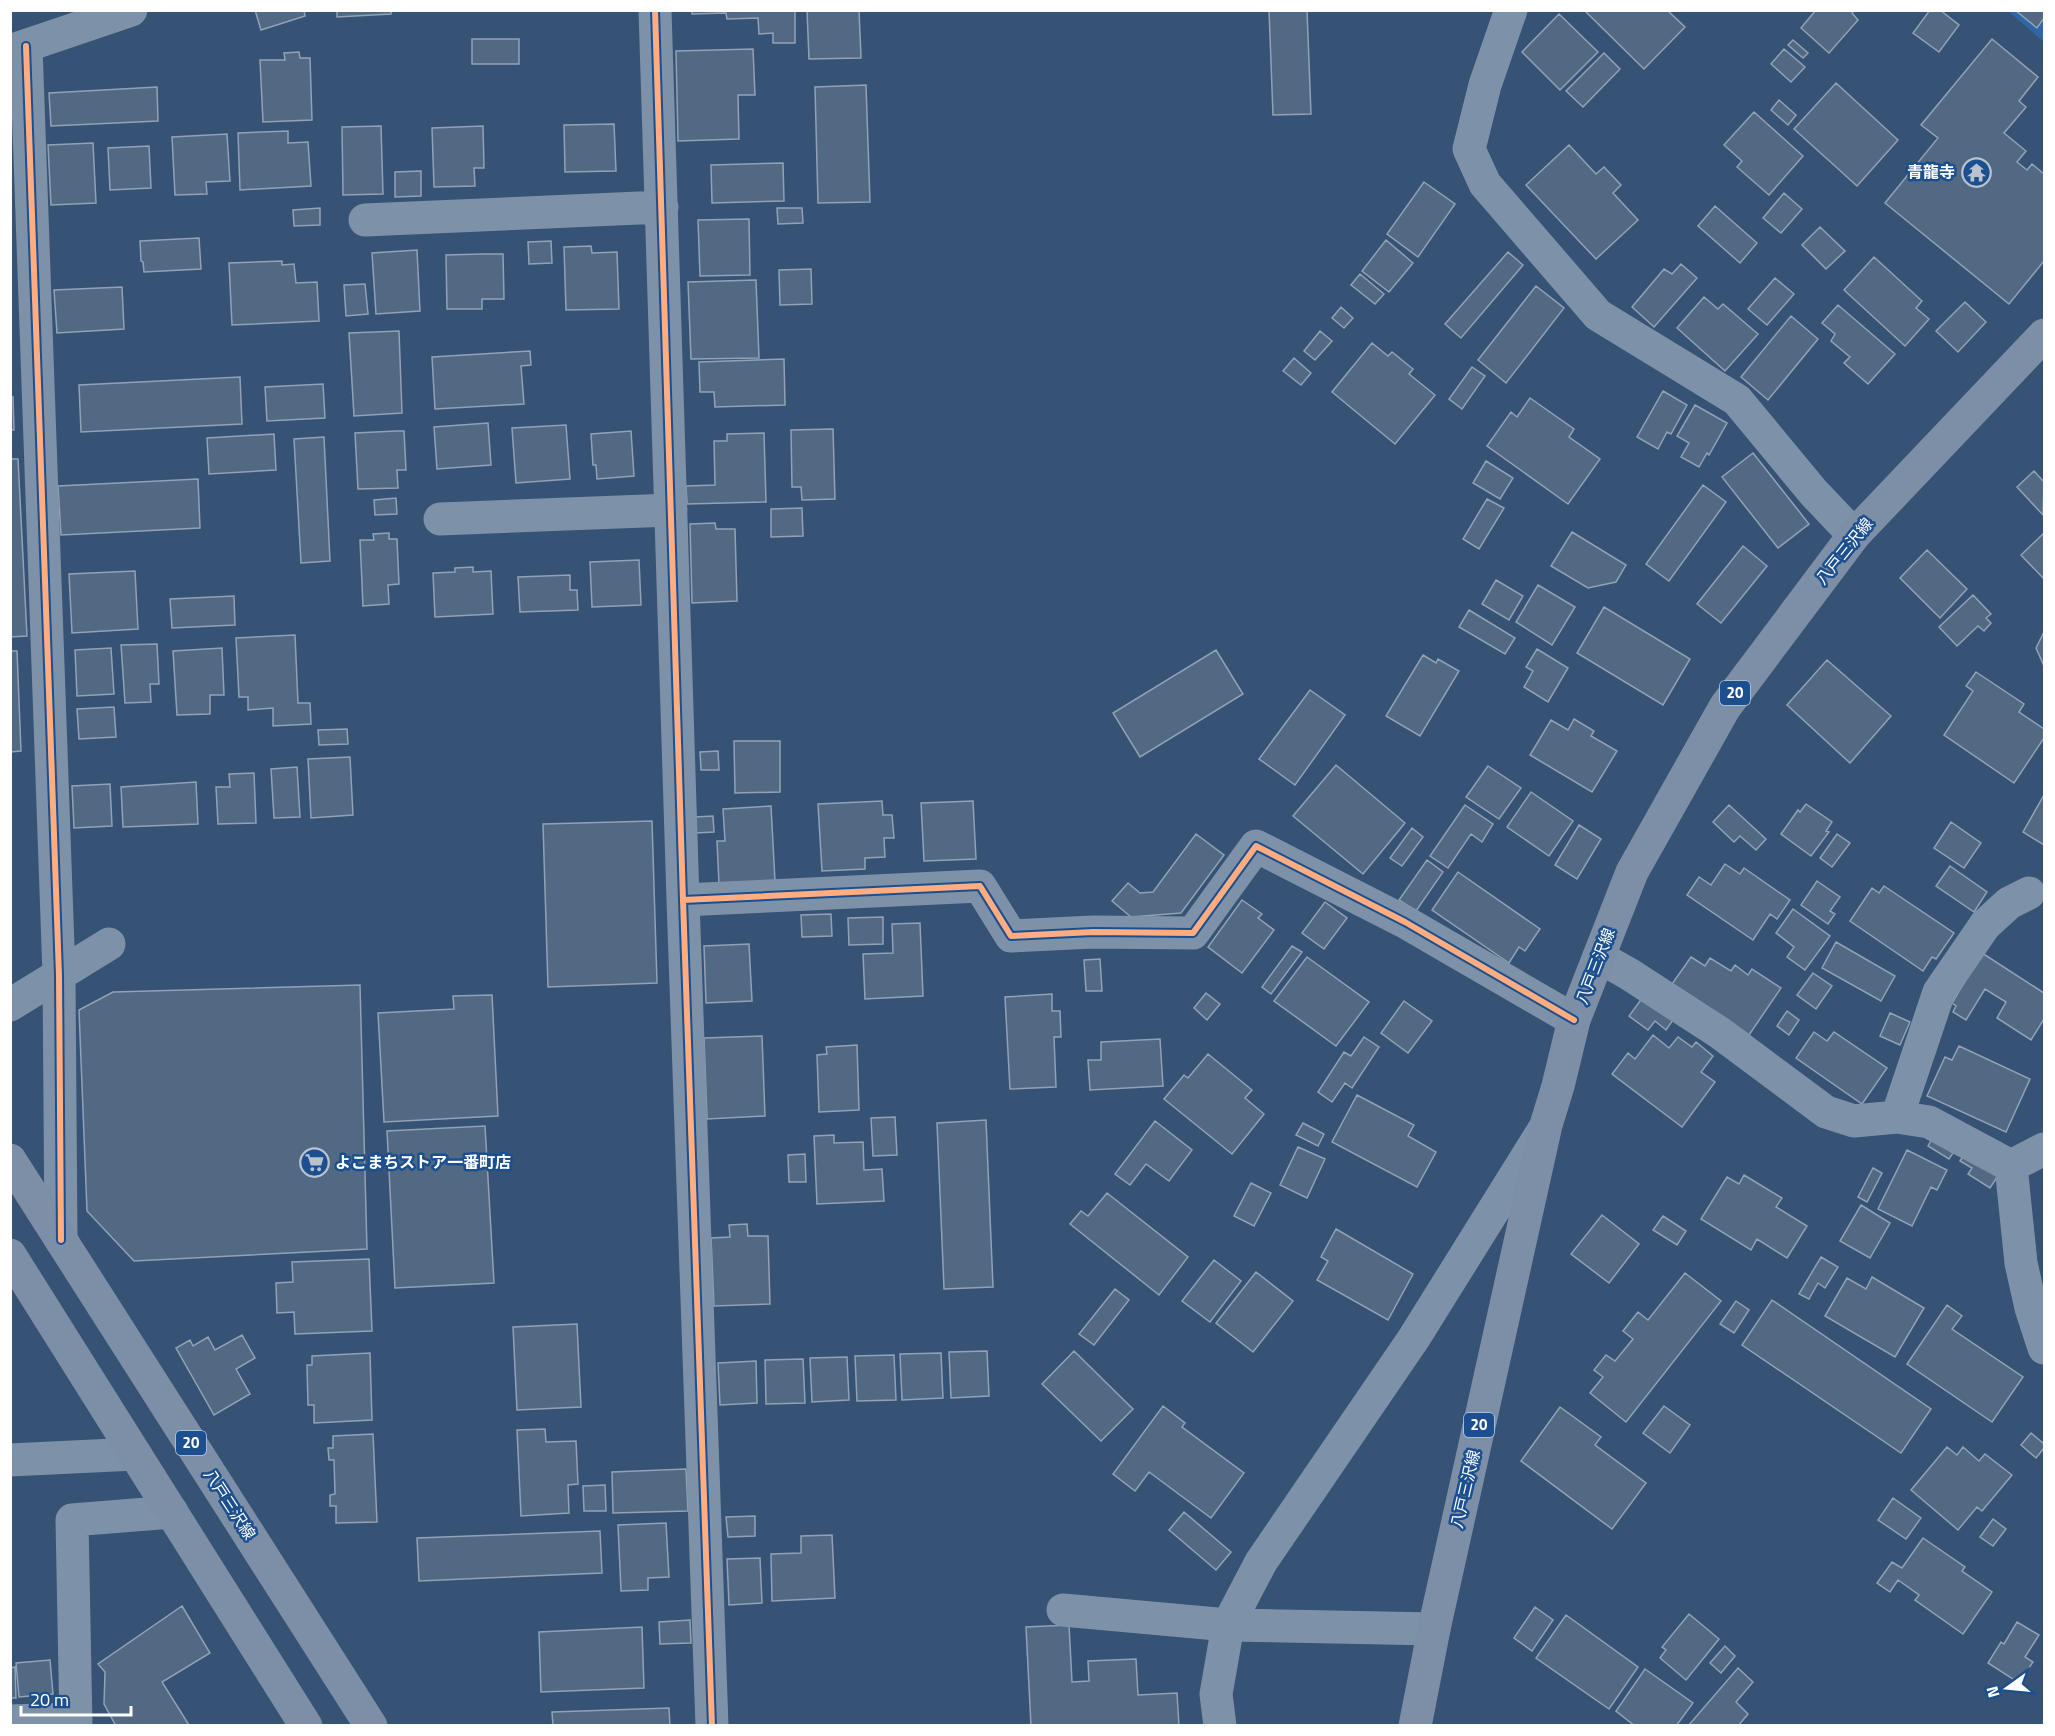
<svg xmlns="http://www.w3.org/2000/svg" width="2055" height="1736" viewBox="0 0 2055 1736" font-family="'Titillium Web','Noto Sans JP',sans-serif">
	<style>
		.green { fill: #2f66a5 }
		.building { fill: #526984; stroke: #92a2b6; stroke-width: 1.5 }
		.lines { fill: none; stroke-linecap: round; stroke-linejoin: round }
		.minor { stroke: #7d92a8; stroke-width: 33 }
		.major { stroke: #7d8ea7; stroke-width: 33 }
		.cycleway-casing { stroke: #1b4f8f; stroke-width: 10 }
		.cycleway { stroke: #ffac80; stroke-width: 6 }
		.labels { text-anchor: middle; stroke-width: 5; stroke-linejoin: round; paint-order: stroke }
		.shield { fill: #1b4f8f; stroke: #bbcadd; stroke-width: 1.5 }
		.shield-label { font-size: 15px; font-weight: bold; fill: #fff }
		.poi-label { font-size: 16px; font-weight: bold; fill: #fff; stroke: #1b4f8f; text-anchor: end }
		.street-label { font-size: 16px; fill: #fff; stroke: #1b4f8f }
	</style>
	<rect width="100%" height="100%" fill="#365274"/>
	<!-- green -->
	<path class="green" d="M2008,11h36v31z"/>
	<!-- building -->
	<path class="building" d="M255,10h49l1,6 -44,14z
		M337,10h54v4l-54,3z
		M692,10h103v33h-22v-10l-14,1 -1,-16 -31,1 -1,-6 -34,1z
		M807,10h52l2,48 -52,1z
		M1269,10h38l4,104 -38,1z
		M1584,10h83l18,17 -41,42z
		M1816,10h39l-3,3 6,7 -29,33 -28,-25z
		M1930,10h10l19,15 -20,27 -26,-19z
		M2015,10h29v8l-7,10z
		M1559,14l39,38 -38,38 -38,-38z
		M472,39h47v25h-47z
		M1992,39l46,38 -19,24 7,6 -22,26 22,18 -9,11 10,8 5,-6 12,10v87l-35,43 -124,-101 53,-65 -17,-13z
		M1793,40l15,13 -5,5 -15,-13z
		M753,49l2,46h-17l1,44 -61,2 -2,-90z
		M1784,49l21,18 -14,15 -20,-18z
		M299,52l1,6h10l2,62 -49,2 -3,-62h25l-1,-7z
		M1604,53l16,16 -37,38 -17,-16z
		M1836,83l62,57 -41,46 -63,-57z
		M866,85l4,117 -52,1 -3,-116z
		M157,87l1,34 -107,5 -2,-33z
		M1779,100l17,15 -8,10 -17,-15z
		M1754,112l49,44 -34,39 -32,-28 5,-6 -18,-16z
		M614,124l2,47 -51,1 -1,-47z
		M381,126l2,68 -40,1 -1,-68z
		M483,126l1,42h-10l1,18 -41,1 -2,-59z
		M288,131v12l20,-1 3,44 -71,4 -2,-57z
		M227,134l3,47 -24,1 1,12 -32,1 -3,-58z
		M93,143l3,60 -45,2 -3,-60z
		M1569,145l27,29 8,-7 17,18 -8,8 25,27 -42,39 -70,-74z
		M149,146l2,42 -41,2 -2,-42z
		M783,163l1,38 -72,2 -1,-38z
		M421,171v25l-26,1v-25z
		M1424,182l31,22 -37,53 -31,-23z
		M1784,193l18,16 -21,24 -18,-15z
		M1715,206l42,37 -17,20 -42,-37z
		M320,208v17l-26,1 -1,-16z
		M777,208h25l1,15 -25,1z
		M749,219l1,56 -50,1 -2,-56z
		M1820,227l25,24 -19,18 -24,-24z
		M199,238l2,31 -57,3 -1,-10 -2,-1 -1,-20z
		M1386,240l27,23 -24,29 -27,-21z
		M551,241l1,22 -23,1 -1,-22z
		M591,246l1,7 25,-1 2,57 -53,1 -2,-63z
		M417,250l3,61 -44,3 -4,-61z
		M1508,252l15,13 -62,73 -16,-14z
		M481,254h22l1,45h-22v10h-35l-1,-54z
		M1874,257l48,44 -6,7 13,11 -24,27 -61,-56z
		M282,261v4l12,-1 2,19 21,-1 2,39 -87,4 -3,-62z
		M1681,264l16,14 -43,49 -22,-20 32,-38 8,5z
		M811,269l1,35 -32,1 -1,-35z
		M1360,274l24,20 -9,10 -24,-19z
		M1775,278l19,16 -27,31 -19,-16z
		M756,280l3,78 -68,1 -3,-77z
		M365,284l3,30 -22,2 -2,-31z
		M1536,286l28,22 -58,75 -28,-23z
		M122,287l2,42 -67,4 -3,-43z
		M1704,297l14,12 5,-5 35,30 -33,37 -48,-43z
		M1965,302l21,20 -28,30 -22,-21z
		M1838,305l57,49 -27,30 -24,-21 6,-6 -19,-16 4,-7 -13,-11z
		M1341,307l12,11 -9,10 -12,-10z
		M1791,316l27,23 -50,61 -27,-23z
		M399,331l3,82 -48,3 -5,-83z
		M1320,331l12,10 -17,19 -11,-9z
		M1372,343l16,13 4,-4 21,17 -4,5 26,21 -40,49 -63,-52z
		M530,351l1,14 -10,1 3,38 -89,5 -3,-52z
		M1294,358l17,15 -10,12 -18,-14z
		M784,359l1,46 -70,2 -1,-15h-14l-1,-30z
		M1472,367l13,9 -23,33 -13,-10z
		M240,377l2,47 -161,8 -2,-47z
		M323,384l2,34 -58,3 -2,-34z
		M1663,391l24,14 -16,29 -4,-2 -9,17 -21,-12z
		M10,397h3l1,33h-4z
		M1530,398l44,31 -5,8 31,22 -32,45 -81,-58 24,-34 6,5z
		M1695,405l32,18 -18,32 -2,-2 -8,14 -18,-10 8,-14 -12,-7z
		M488,423l3,42 -54,4 -3,-42z
		M566,425l4,54 -54,4 -4,-55z
		M833,429l2,70 -33,1 -1,-13h-9l-1,-57z
		M396,431h8l2,39h-9l1,18 -40,1 -3,-56z
		M631,431l3,45 -37,3 -1,-14h-3l-2,-31z
		M764,433l2,69 -79,2 -1,-18 29,-1 -1,-44h13v-7z
		M274,434l2,36 -67,4 -2,-36z
		M324,437l6,124 -29,2 -7,-124z
		M1753,453l56,71 -31,24 -56,-71z
		M10,459h8l9,177 -17,1z
		M1486,461l27,17 -13,21 -27,-16z
		M2034,471l10,11 -1,33 -26,-28z
		M198,479l2,49 -139,7 -3,-49z
		M1703,485l23,17 -57,79 -23,-17z
		M396,498l1,16 -22,1 -1,-15z
		M1487,499l17,9 -25,41 -16,-10z
		M802,508l1,28 -32,1v-28z
		M715,523l1,6h19l2,72 -45,2 -2,-79z
		M1572,532l54,33 -10,17 -28,6 -37,-22z
		M389,533v6h8l2,45 -11,1 1,19 -26,2 -3,-66h14l-1,-6z
		M2044,533v46l-23,-24z
		M1743,546l24,20 -46,57 -24,-19z
		M1927,550l40,39 -27,29 -40,-40z
		M639,560l2,45 -49,2 -2,-45z
		M473,567v5l18,-1 2,43 -58,3 -2,-44 22,-1v-4z
		M135,571l3,58 -66,4 -3,-59z
		M570,575v15h7l1,20 -58,2 -2,-35z
		M1496,580l27,16 -14,24 -27,-16z
		M1538,585l37,22 -23,38 -36,-23z
		M1973,595l18,19 -5,4 5,5 -7,8 -6,-5 -21,20 -18,-19z
		M234,596l1,29 -63,3 -2,-29z
		M1604,607l86,52 -27,46 -86,-52z
		M1469,610l46,28 -10,16 -46,-27z
		M2044,632v34l-8,-18z
		M295,635l3,68h12l1,21 -38,2v-18l-25,2v-13h-9l-3,-59z
		M157,644l2,40h-9l1,18 -26,1 -4,-58z
		M111,648l3,46 -37,2 -2,-46z
		M222,648l2,47h-14v19l-33,1 -4,-64z
		M1537,649l31,19 -20,34 -24,-15 9,-16 -7,-4z
		M1216,650l27,44 -103,63 -27,-44z
		M10,651h7l4,100 -11,1z
		M1423,655l13,8 2,-4 21,12 -39,65 -34,-20z
		M1827,660l64,56 -41,47 -63,-58z
		M1976,672l48,32 -5,8 25,17v9l-30,45 -70,-48 29,-44 -7,-5z
		M1310,690l35,25 -50,70 -36,-26z
		M114,707l2,30 -37,2 -2,-30z
		M1574,719l20,12 -3,5 26,15 -25,41 -62,-37 21,-35 17,10z
		M347,729l1,15 -29,1 -1,-15z
		M734,741h46v51l-45,1z
		M718,751l1,19h-18l-1,-18z
		M350,757l3,58 -42,3 -3,-59z
		M1336,765l69,58 -42,51 -70,-58z
		M1488,766l33,22 -22,31 -33,-22z
		M297,767l3,50 -26,1 -3,-49z
		M254,773l2,50 -38,1 -2,-37h14l-1,-13z
		M196,782l2,42 -75,3 -2,-40z
		M110,784l2,42 -38,2 -2,-42z
		M1531,792l42,29 -24,35 -42,-29z
		M2044,795v50l-21,-13z
		M882,801l1,14h9l2,23h-10l1,19 -20,1v11l-43,2 -4,-67z
		M973,801l3,58 -52,2 -3,-58z
		M1806,804l26,18 -6,9 3,1 -18,24 -30,-22 17,-24 2,2z
		M1465,805l28,19 -11,18 -11,-8 -23,34 -18,-12z
		M1729,805l37,34 -10,11 -16,-14 -6,6 -21,-20z
		M771,806l4,75 -56,3 -2,-43h8l-2,-32z
		M713,816l1,16 -18,1 -1,-16z
		M652,821l5,162 -109,4 -5,-163z
		M1951,822l30,21 -17,25 -30,-20z
		M1579,825l22,14 -24,40 -22,-14z
		M1412,828l11,9 -21,29 -12,-8z
		M1196,834l28,21 -43,58 -50,4 -19,-16 16,-18 12,10 13,-1z
		M1837,834l13,9 -18,24 -12,-9z
		M1427,860l16,12 -27,39 -17,-11z
		M1725,864l15,10 4,-6 46,32 -13,19 -7,-5 -17,26 -66,-45 12,-18 12,8z
		M1950,866l37,26 -13,20 -38,-26z
		M1458,872l82,57 -15,22 -6,-4 -10,16 -77,-53z
		M1817,881l23,16 -10,14 5,3 -7,10 -27,-19z
		M1884,886l70,47 -18,26 -4,-2 -9,14 -73,-50 22,-33 7,5z
		M1242,900l20,14 -4,4 16,12 -32,43 -34,-26z
		M1325,902l22,16 -23,31 -22,-16z
		M1793,909l37,27 -25,34 -18,-13 7,-10 -18,-14z
		M831,914l1,22 -30,1 -1,-22z
		M883,917v27l-34,1 -1,-27z
		M920,923l3,73 -58,3 -2,-45 30,-1 -1,-29z
		M1836,942l59,34 -14,25 -59,-33z
		M749,944l3,57 -46,2 -2,-57z
		M1292,946l10,6 -31,42 -9,-7z
		M1982,953l62,40v26l-13,21 -34,-22 9,-16 -21,-13 -19,31 -13,-8 3,-6 -4,-3z
		M1307,957l62,45 -33,44 -62,-45z
		M1691,957l14,9 5,-8 21,13 4,-6 13,10 4,-6 29,19 -32,47 -77,-51z
		M1100,959l2,32h-16l-2,-31z
		M1813,973l19,13 -16,23 -19,-14z
		M360,985l7,264 -233,12 -47,-50 -8,-201 34,-18z
		M1206,993l14,11 -13,16 -13,-12z
		M1052,994v17h8l1,26h-7l2,50 -46,2 -5,-92z
		M492,995l6,121 -114,6 -6,-109 76,-4 -1,-13z
		M1643,997l30,23 -7,10 -11,-9 -7,9 -19,-14z
		M1404,1001l28,20 -24,32 -27,-20z
		M1787,1011l12,9 -10,15 -12,-9z
		M1890,1013l20,9 -10,23 -20,-9z
		M1814,1032l13,9 7,-9 53,36 -25,36 -66,-46z
		M1653,1035l16,13 9,-11 14,10 4,-5 17,14 -12,16 14,10 -33,45 -70,-53 16,-21 7,6z
		M762,1036l3,80 -58,3 -3,-81z
		M1364,1037l15,10 -27,41 -7,-5 -13,19 -14,-10 26,-40 7,4z
		M1160,1039l3,47 -73,4 -2,-30h13v-18z
		M857,1045l2,65 -40,2 -2,-57 10,-1 -1,-7z
		M1959,1046l71,33 -24,53 -79,-36 18,-39 7,3z
		M1208,1054l44,36 -7,8 19,16 -32,40 -68,-55 20,-24 4,3z
		M1357,1095l57,30 -6,11 28,16 -19,35 -85,-45z
		M895,1117l2,38 -24,1 -2,-38z
		M986,1120l7,167 -49,2 -7,-166z
		M1155,1121l37,29 -23,31 -23,-17 -16,21 -15,-11z
		M1303,1123l21,11 -6,12 -22,-11z
		M485,1126l9,157 -99,5 -8,-157z
		M834,1135v8l29,-1 1,28 18,-1 2,32 -67,3 -3,-68z
		M1932,1139l21,14 -4,6 -21,-13z
		M1298,1147l27,12 -18,39 -27,-13z
		M1907,1150l40,20 -10,20 -6,-3 -19,39 -34,-17z
		M1965,1153l34,21 -9,14 -22,-14 4,-6 -12,-7z
		M805,1154l1,28h-17l-1,-27z
		M1873,1168l9,5 -15,29 -9,-5z
		M1744,1175l38,23 -6,9 31,19 -20,32 -30,-19 -6,11 -50,-31 26,-42 12,7z
		M1251,1183l20,10 -17,33 -20,-10z
		M1107,1193l81,64 -29,38 -89,-71 11,-13 7,5z
		M1861,1205l29,18 -20,35 -30,-17z
		M1602,1215l37,29 -30,39 -38,-29z
		M1663,1216l23,15 -9,14 -24,-15z
		M747,1224l1,12h20l2,68 -56,2 -3,-68 19,-1 -1,-12z
		M1336,1229l77,45 -25,46 -71,-40 11,-19 -7,-4z
		M1821,1257l17,10 -13,21 -7,-5 -9,16 -10,-5z
		M369,1259l3,72 -77,3 -1,-22 -17,1 -1,-30 17,-1 -1,-20z
		M1214,1260l27,21 -31,41 -28,-21z
		M1256,1272l37,29 -40,51 -37,-29z
		M1685,1273l36,28 -95,121 -36,-29 13,-16 -9,-7 12,-15 9,6 18,-22 -10,-8 15,-19 10,8z
		M1872,1277l52,31 -29,49 -70,-41 22,-38 19,11z
		M1115,1289l14,11 -35,45 -15,-11z
		M1772,1300l159,109 -30,44 -159,-108z
		M1736,1301l13,9 -15,23 -14,-9z
		M1947,1305l15,11 -10,13 71,48 -31,45 -85,-58z
		M577,1324l4,83 -64,3 -4,-83z
		M242,1335l13,23 -19,11 14,25 -36,21 -38,-67 14,-8 3,6 15,-9 7,13z
		M987,1351l2,45 -38,2 -2,-46z
		M1074,1351l59,58 -32,32 -59,-57z
		M370,1353l2,67 -58,3v-18h-6l-1,-40h5v-9z
		M941,1353l2,45 -41,2 -2,-46z
		M894,1355l2,45 -39,1 -2,-45z
		M847,1357l2,43 -37,2 -2,-44z
		M803,1359l2,44 -39,1 -1,-44z
		M756,1361l1,42 -37,2 -2,-42z
		M1163,1406l22,17 -3,4 62,46 -33,45 -62,-46 -14,19 -22,-17z
		M1664,1406l26,19 -20,28 -27,-20z
		M1560,1407l41,30 -6,8 51,38 -34,46 -91,-68z
		M545,1429l1,13 30,-1 2,43 -10,1 1,28 -48,3 -4,-86z
		M2031,1433l13,11v4l-8,10 -15,-13z
		M373,1434l4,88 -41,1v-17h-6v-11l5,-1 -1,-34h-5l-1,-12h5v-12z
		M1947,1447l10,8 6,-8 16,14 6,-7 27,21 -30,36 -5,-4 -19,23 -47,-40z
		M686,1469l2,42 -75,2 -1,-41z
		M605,1485l1,26h-22l-1,-25z
		M1893,1498l28,20 -15,21 -28,-19z
		M1184,1512l47,40 -15,18 -47,-40z
		M755,1516v20l-27,1 -2,-20z
		M1993,1519l13,10 -13,17 -13,-9z
		M666,1523l3,54 -21,1v12l-27,1 -3,-66z
		M600,1531l2,42 -183,8 -2,-43z
		M832,1535l3,63 -63,3 -1,-47 30,-1v-17z
		M1923,1538l42,29 -3,4 30,21 -29,42 -48,-34 4,-5 -21,-15 -8,12 -13,-9 15,-21 10,6z
		M760,1558l2,45 -33,2 -2,-46z
		M182,1606l28,47 -48,29 27,43 -73,1 -12,-22 1,-32 -7,-8z
		M1535,1607l18,13 -21,31 -18,-13z
		M1689,1614l30,25 -33,41 -26,-22 6,-8 -4,-3z
		M1566,1615l72,52 -29,42 -73,-51z
		M690,1620l1,23 -31,1 -1,-22z
		M2017,1622l22,13 -14,22 8,5 -14,21 -31,-20 13,-21 3,2z
		M1069,1625l3,57 17,-1 -1,-20 48,-2 2,36 39,-2 2,33h-148l-5,-99z
		M642,1627l2,61 -103,4 -2,-60z
		M1725,1646l10,10 -14,17 -11,-10z
		M50,1660l3,34 -34,3 -3,-34z
		M15,1667l1,31h-6v-30z
		M1738,1668l15,14 -17,20 12,12 -10,12h-50z
		M1645,1669l48,34 -17,23h-41l-19,-15z
		M669,1708l1,18h-117l-1,-14z"/>
	<g class="lines">
		<!-- minor -->
		<path class="minor" d="M655,10l28,890 29,826
			M1511,10l-26,75 -16,64 16,35 113,131 139,85 77,93 40,42
			M26,46l33,929 2,265
			M10,51l121,-41
			M365,220l297,-13
			M440,519l231,-9
			M683,900l297,-14 31,50 82,-4 100,1 63,-87 149,76 169,98
			M1599,957l30,17 91,59 106,79 28,9 43,-4 32,5 82,44 33,-17
			M10,1005l99,-61
			M1897,1117l42,-125 46,-67 24,-22 20,-10
			M2011,1166l10,97 10,45 13,40
			M10,1460l125,-6
			M1063,1610l165,15 206,4
			M10,1721l66,-2
			M76,1726l-4,-206 100,-8
			M1220,1726l-4,-32 12,-69 33,-63 153,-224 129,-207"/>
		<!-- major -->
		<path class="major" d="M10,1160l361,566
			M10,1255l296,471
			M1415,1726l19,-97 112,-504 12,-39 16,-66 58,-148 93,-165 129,-172 190,-200"/>
		<defs>
			<path id="cycleway" d="M655,10l28,890 29,826
				M26,46l33,929 2,265
				M683,900l297,-14 31,50 82,-4 100,1 63,-87 149,76 169,98"/>
		</defs>
		<!-- cycleway casing -->
		<use href="#cycleway" class="cycleway-casing"/>
		<!-- cycleway -->
		<use href="#cycleway" class="cycleway"/>
	</g>
	<!-- icons -->
	<defs>
		<symbol id="temple-ring" viewBox="-11 -11 22 22"><circle r="9.5" fill="#1b4f8f" stroke="#b9c2ce" stroke-width="1.5"/><path d="M0-6L5-2H3V0L6.5 2.5H4V6H1.5V3h-3V6H-4V2.5H-6.5L-3 0V-2H-5Z" fill="#b9c2ce"/></symbol>
		<symbol id="supermarket-ring" viewBox="-11 -11 22 22"><circle r="9.5" fill="#1b4f8f" stroke="#b9c2ce" stroke-width="1.5"/><path d="M-6-5.5h2.5l.6 2H6L4.5 2H-2.5L-4.4-4H-6ZM-1.5 3.2a1.3 1.3 0 1 0 .1 0ZM3 3.2a1.3 1.3 0 1 0 .1 0Z" fill="#b9c2ce"/></symbol>
	</defs>
	<g fill-rule="evenodd">
		<use href="#temple-ring" x="1960" y="156" width="33" height="33"/>
		<use href="#supermarket-ring" x="298" y="1146" width="33" height="33"/>
	</g>
	<g class="labels">
		<!-- shield labels -->
		<g class="shield">
			<rect x="1720" y="681" width="30" height="24" rx="4.5"/>
			<rect x="1464" y="1413" width="30" height="24" rx="4.5"/>
			<rect x="176" y="1431" width="30" height="24" rx="4.5"/>
		</g>
		<g class="shield-label">
			<text x="1735" y="698">20</text>
			<text x="1479" y="1430">20</text>
			<text x="191" y="1448">20</text>
		</g>
		<!-- poi labels -->
		<g class="poi-label">
			<text x="1955" y="178">青龍寺</text>
			<text x="335" y="1168" text-anchor="start">よこまちストア一番町店</text>
		</g>
		<!-- street labels -->
		<g class="street-label">
			<text transform="translate(1844 551) rotate(-51)" y="6">八戸三沢線</text>
			<text transform="translate(1595 966) rotate(-69)" y="6">八戸三沢線</text>
			<text transform="translate(1465 1489) rotate(-77)" y="6">八戸三沢線</text>
			<text transform="translate(230 1504) rotate(57)" y="6">八戸三沢線</text>
		</g>
	</g>
	<!-- border -->
	<rect width="2055" height="1736" fill="none" stroke="#ffffff" stroke-width="24"/>
	<!-- north arrow -->
	<g transform="translate(2007 1688) rotate(255)" stroke="#1b4f8f" stroke-width="4.5" paint-order="stroke">
	<path d="M0-4.5L10 22L0 15L-10 22Z" fill="#ffffff"/>
	<text y="-9" font-size="16" font-weight="bold" text-anchor="middle" fill="#ffffff">N</text>
	</g>
	<!-- scale -->
	<path d="M21 1706v9h110v-9" fill="none" stroke="#ffffff" stroke-width="3"/>
	<text x="30" y="1706" font-size="18" fill="#ffffff" stroke="#1b4f8f" stroke-width="4.5" paint-order="stroke">20 m</text>
</svg>
